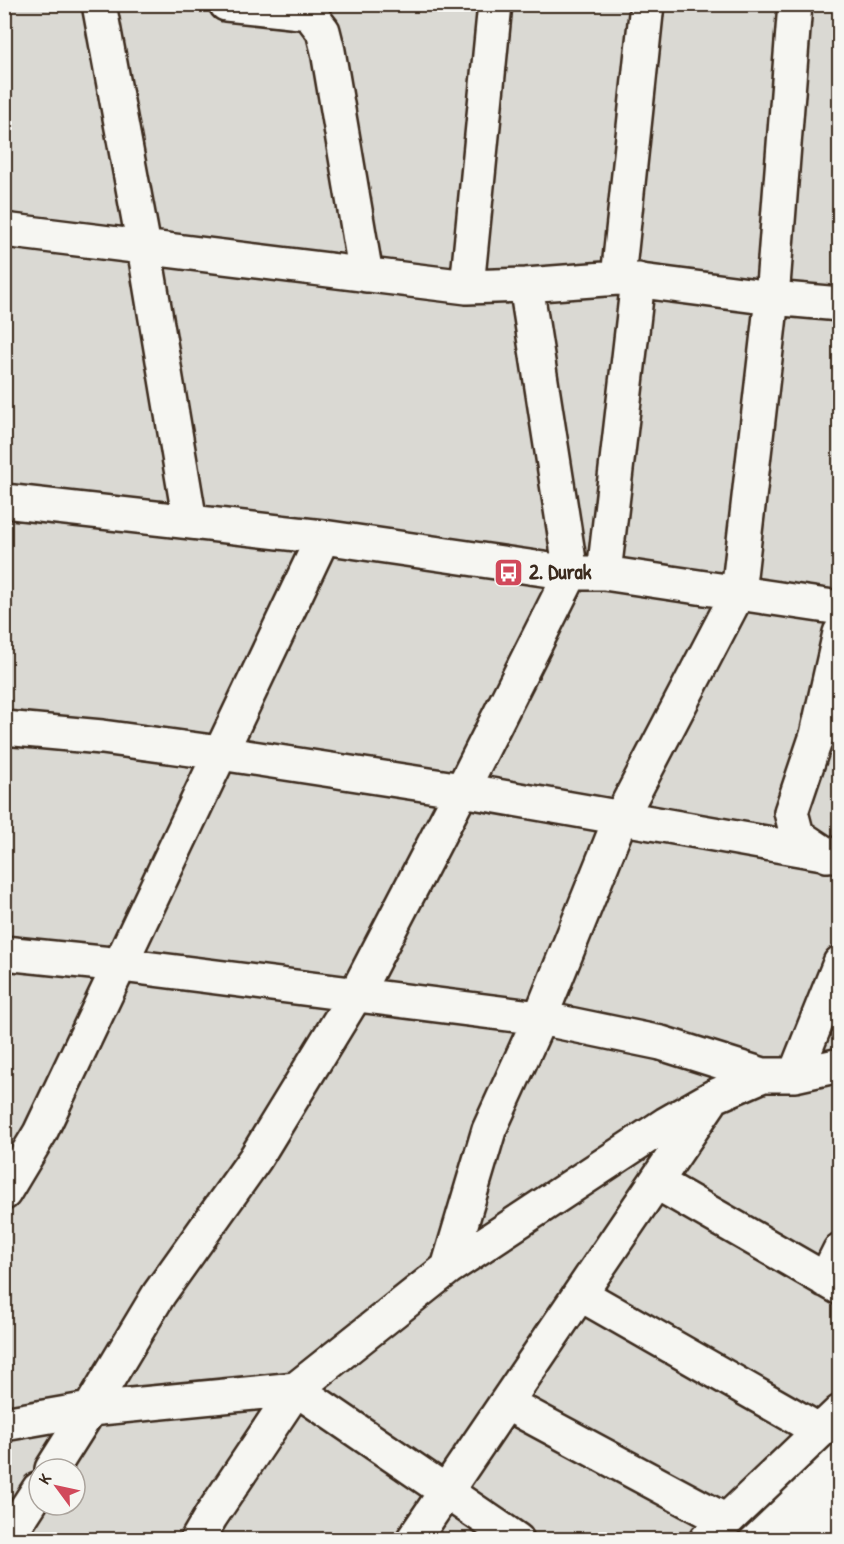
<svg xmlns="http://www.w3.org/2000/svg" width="844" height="1544" viewBox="0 0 844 1544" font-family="'Patrick Hand',sans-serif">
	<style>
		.green { fill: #dad9d3; stroke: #8a8278; stroke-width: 1.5; fill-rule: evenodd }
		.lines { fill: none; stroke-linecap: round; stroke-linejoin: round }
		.minor-casing { stroke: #3b2a1e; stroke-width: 38 }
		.minor { stroke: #f6f6f2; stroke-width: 33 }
		.labels { text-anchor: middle; stroke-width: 6; stroke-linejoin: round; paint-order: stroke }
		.poi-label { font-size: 21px; font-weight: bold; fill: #3b2a1e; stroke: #f6f6f2; text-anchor: start }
	</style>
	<rect width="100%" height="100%" fill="#f6f6f2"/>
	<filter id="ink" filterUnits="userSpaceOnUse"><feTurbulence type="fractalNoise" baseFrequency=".0167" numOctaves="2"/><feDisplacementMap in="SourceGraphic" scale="12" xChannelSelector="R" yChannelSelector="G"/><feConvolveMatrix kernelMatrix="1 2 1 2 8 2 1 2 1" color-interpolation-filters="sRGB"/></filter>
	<g filter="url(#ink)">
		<!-- green -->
		<path class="green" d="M5,5h834v1431l-108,103 -726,1zM39,1469h36v36h-36z"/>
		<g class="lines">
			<defs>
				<path id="minor" d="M99,4l45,243 46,275
					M226,4l83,9 14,18 5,20 38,224
					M4,230l463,57 59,-2 92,-7 154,20 68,6
					M618,278l29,-274
					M467,287l28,-283
					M4,501l319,36 248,36h33l236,35
					M604,573l34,-293
					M4,728l98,9 118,16 242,37 378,66
					M827,855l-30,-20 -6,-23 26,-77 23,-102
					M4,953l117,12 419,53 121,25 102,32
					M795,1075l45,-112
					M656,1182l184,106
					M4,1193l36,-60 283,-596
					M448,1268l41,-138 51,-112 81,-201 117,-224 34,-295 23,-294
					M825,1280l15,-30
					M580,1294l240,137
					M506,1403l220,118
					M4,1424l86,-15 206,-20
					M52,1469l38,-60 69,-115 96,-135 101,-165 106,-204 109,-217 -45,-288
					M6,1540l33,-51
					M197,1540l14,-24 85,-127
					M413,1540l297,-438
					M517,1540l-221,-151 152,-121 218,-144 49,-28 48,-21h32l45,-10
					M706,1540l134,-128"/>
			</defs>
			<!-- minor casing -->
			<use href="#minor" class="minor-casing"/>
			<!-- minor -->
			<use href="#minor" class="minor"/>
		</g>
	</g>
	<!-- icons -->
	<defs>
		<symbol id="bus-square" viewBox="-11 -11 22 22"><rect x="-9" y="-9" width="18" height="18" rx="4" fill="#d1495b" stroke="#f6f6f2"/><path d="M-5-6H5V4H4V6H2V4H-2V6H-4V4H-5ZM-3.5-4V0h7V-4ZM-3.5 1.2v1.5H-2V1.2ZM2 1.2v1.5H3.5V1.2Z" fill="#fff"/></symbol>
	</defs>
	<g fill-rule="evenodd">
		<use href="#bus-square" x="492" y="556" width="33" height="33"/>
	</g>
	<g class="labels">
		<!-- poi labels -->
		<g class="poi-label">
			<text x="529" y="579">2. Durak</text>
		</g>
	</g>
	<!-- margin -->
	<rect width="844" height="1544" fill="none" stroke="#f6f6f2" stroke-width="24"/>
	<rect x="12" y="12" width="820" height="1520" fill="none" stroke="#3b2a1e" stroke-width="2" filter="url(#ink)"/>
	<!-- north arrow -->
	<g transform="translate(57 1487) rotate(303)"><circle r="28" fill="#f6f6f2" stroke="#aba49d" stroke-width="1.5"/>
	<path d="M0-4.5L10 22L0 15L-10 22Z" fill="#d1495b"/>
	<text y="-9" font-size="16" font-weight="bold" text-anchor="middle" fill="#3b2a1e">K</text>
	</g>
</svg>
